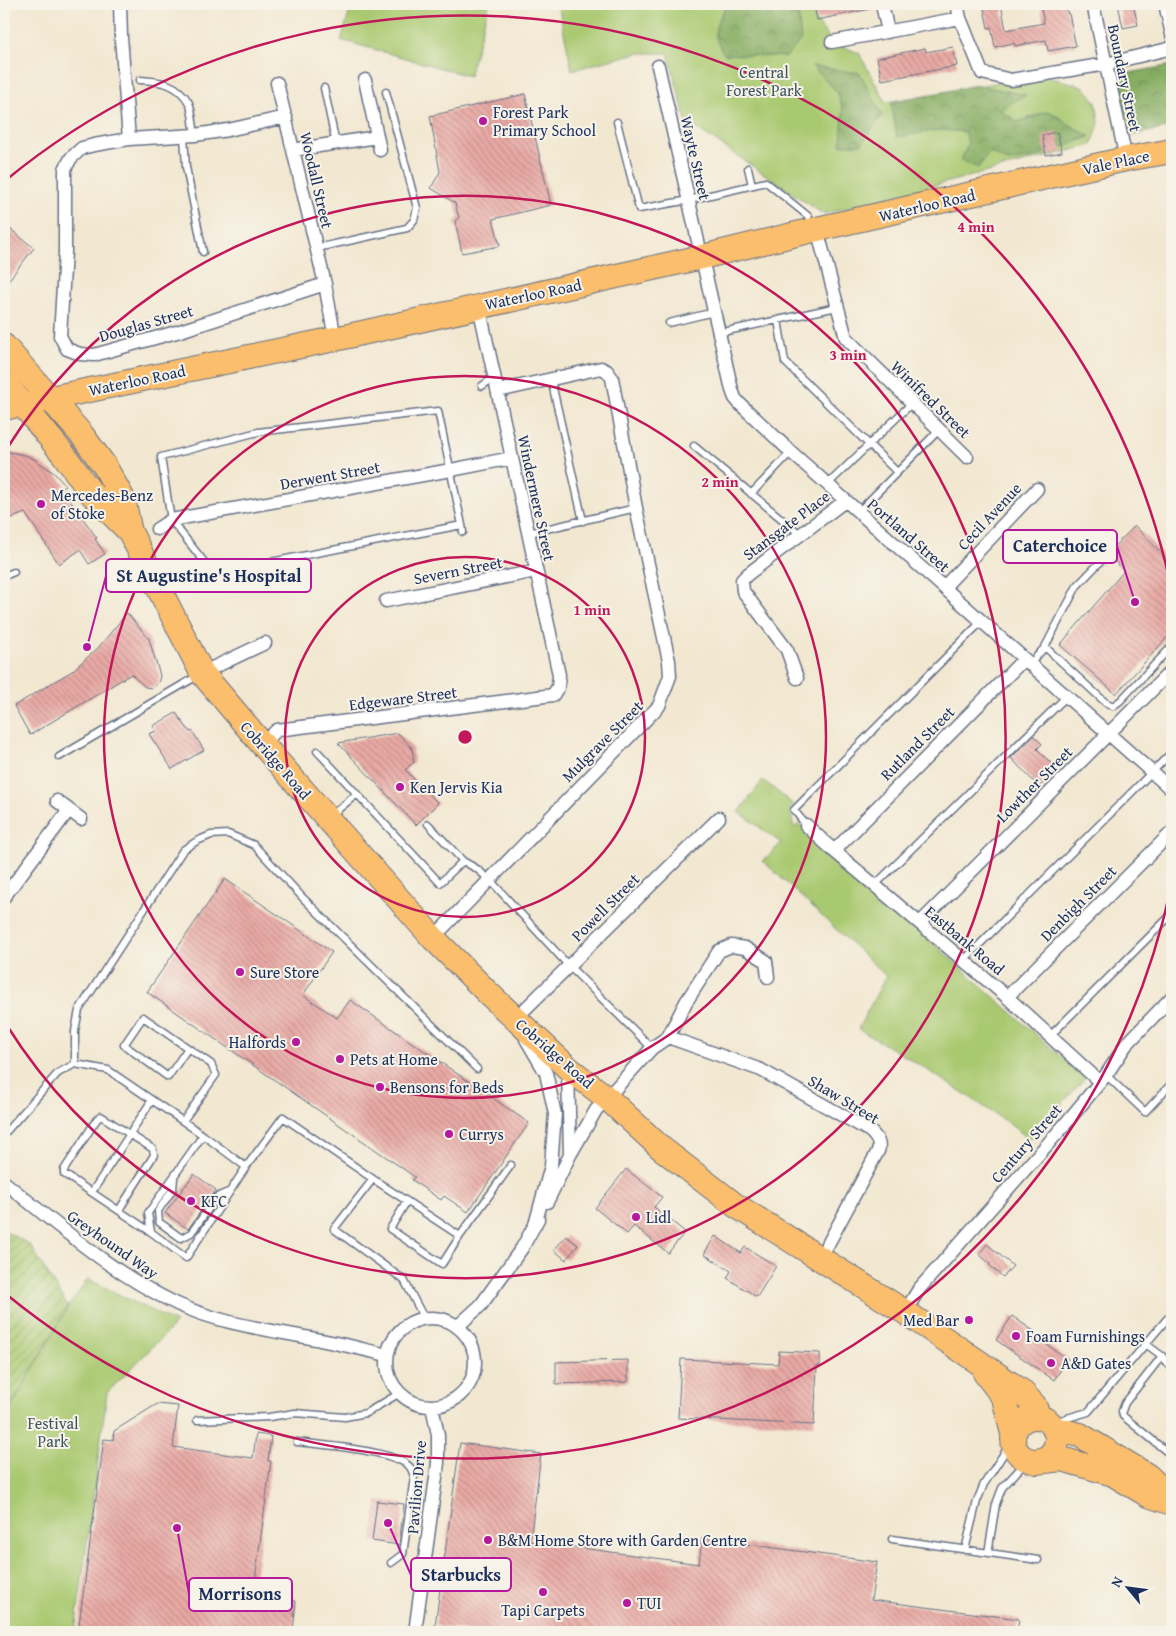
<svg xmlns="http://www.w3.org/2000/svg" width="1176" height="1636" viewBox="0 0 1176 1636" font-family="'Gentium Book Plus',serif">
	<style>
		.green { fill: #a9c970; stroke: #627c67 }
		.forest { fill: url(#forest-crowns); stroke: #506e60 }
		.garden { fill: url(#garden-furrows); stroke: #627c67 }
		.building { fill: url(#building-back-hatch) }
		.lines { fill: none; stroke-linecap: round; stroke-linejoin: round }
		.lane-casing { stroke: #667086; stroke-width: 9 }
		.street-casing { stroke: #667086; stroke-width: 15 }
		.primary-casing { stroke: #667086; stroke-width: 22 }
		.highway-casing { stroke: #667086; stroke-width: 26 }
		.lane { stroke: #fff; stroke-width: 6 }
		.street { stroke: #fff; stroke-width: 12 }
		.primary { stroke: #fabe6d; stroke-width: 20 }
		.highway { stroke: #fabe6d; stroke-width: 24 }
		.ring { fill: none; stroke: #c2185b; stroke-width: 2.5 }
		.poi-dot { fill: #b5179e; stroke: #f7f3e8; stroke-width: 2 }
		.labels { text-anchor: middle; stroke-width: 4; stroke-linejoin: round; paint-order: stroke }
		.park-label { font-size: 16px; fill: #3e5662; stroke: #f7f3e8 }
		.street-label { font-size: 16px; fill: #1b2f5e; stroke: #f7f3e8 }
		.poi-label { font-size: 16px; fill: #1b2f5e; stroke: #f7f3e8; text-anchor: start }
		.centre { fill: #c2185b; stroke: #f7f3e8; stroke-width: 2.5 }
		.ring-label { font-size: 15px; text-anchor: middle; font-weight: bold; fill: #c2185b; stroke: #f7f3e8; stroke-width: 4; stroke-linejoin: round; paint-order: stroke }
		.leader { fill: none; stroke: #b5179e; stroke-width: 2 }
		.callout-dot { fill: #b5179e; stroke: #f7f3e8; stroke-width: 2 }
		.callout { fill: #f7f3e8; stroke: #b5179e; stroke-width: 2 }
		.callout-label { font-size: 18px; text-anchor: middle; font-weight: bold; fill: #1b2f5e }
	</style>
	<defs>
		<pattern id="forest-crowns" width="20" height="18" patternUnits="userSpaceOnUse" patternTransform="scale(1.25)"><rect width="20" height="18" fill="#86ad62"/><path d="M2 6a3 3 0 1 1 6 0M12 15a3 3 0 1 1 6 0" fill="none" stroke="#6d8d54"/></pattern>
		<pattern id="garden-furrows" width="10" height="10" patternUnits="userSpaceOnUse" patternTransform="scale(1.25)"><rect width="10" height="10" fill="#a9c970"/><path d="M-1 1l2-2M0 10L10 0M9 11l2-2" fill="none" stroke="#89a45f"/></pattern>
		<pattern id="building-back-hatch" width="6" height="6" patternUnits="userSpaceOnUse" patternTransform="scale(1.25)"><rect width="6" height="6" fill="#eaaaa5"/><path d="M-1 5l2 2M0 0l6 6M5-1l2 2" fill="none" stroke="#bd8b8a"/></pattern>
	</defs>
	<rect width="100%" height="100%" fill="#f7f3e8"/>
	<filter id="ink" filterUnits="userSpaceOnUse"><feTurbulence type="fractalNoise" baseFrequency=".02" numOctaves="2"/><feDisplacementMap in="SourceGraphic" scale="10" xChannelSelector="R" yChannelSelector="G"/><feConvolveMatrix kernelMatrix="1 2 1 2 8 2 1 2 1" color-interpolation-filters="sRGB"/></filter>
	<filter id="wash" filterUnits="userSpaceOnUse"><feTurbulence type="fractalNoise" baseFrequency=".0096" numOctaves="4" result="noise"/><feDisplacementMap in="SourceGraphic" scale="20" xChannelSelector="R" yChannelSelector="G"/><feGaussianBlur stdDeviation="1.12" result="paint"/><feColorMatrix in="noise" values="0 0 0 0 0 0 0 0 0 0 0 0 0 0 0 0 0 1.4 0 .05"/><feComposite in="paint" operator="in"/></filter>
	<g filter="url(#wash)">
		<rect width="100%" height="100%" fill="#f2e8d1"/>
		<!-- green -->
		<path class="green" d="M352,4h137l-20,72 -128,-36z
			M558,4h254l3,15 17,23 27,11 27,49 155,-27 42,11 13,16 3,21 -7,22 -269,69 -137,-93 -18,-68h-31l-65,17z
			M763,780l31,25 -4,4 4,19 5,-4 286,254 -55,61c-56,-41 -112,-76 -172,-110l28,-53 -123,-115 18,-18 -42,-31z
			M88,1279l88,44 -69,70 -32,239h-71v-212l64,-113z"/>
		<!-- forest -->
		<path class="forest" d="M728,4h48v2l22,5 3,29 -15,17 -62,-3c-14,-21 -9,-31 4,-50z
			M1172,65v62l-47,10 -13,-61z
			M812,66l48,7 22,42 -21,29 -20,1 2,-34 -5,-18z
			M976,85l50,10 -26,15 17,12 32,-11 41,26 -55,20 -27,5 -18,-10 -12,16 -17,-8 7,-16 -3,-12 -25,-2 -43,7 -6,-34z"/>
		<!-- garden -->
		<path class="garden" d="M4,1230l26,15 38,62 -64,113z"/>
		<g id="blocks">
			<!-- building -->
			<path class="building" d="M814,4h55l1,5 -53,11z
				M983,4h18l5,26 38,-7 -4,-19h25l3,10h1l7,32 -28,5 -2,-11 -31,6 -1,-3 -19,4 -4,-20 -3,1z
				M1118,4h15l5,21 -15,3z
				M953,47l4,19 -75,14 -5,-22 48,-10 1,4z
				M525,94l26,111 -58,14 7,27 -38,7 -7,-32 4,-3 -4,-15 -24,-15 9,-16 -10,-56z
				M1057,132l5,20 -16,3 -4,-20z
				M4,224l30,24 -30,38z
				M4,451l21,4 11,5 18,13 11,12 -4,3 36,50 -2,1 10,15 -16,10 -9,-14 -21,14 -34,-51 -21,8z
				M1135,526l37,38v68l-56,62 -56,-49 64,-74 -17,-18z
				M127,613l22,26 10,33 1,4 -2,7 -6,5 -7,-1 -14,-13 -101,61 -16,-29 58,-35 26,-23z
				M176,713l14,19 2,-1 12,19 -32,19 -23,-35 7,-3 -3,-5z
				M398,733l14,15 2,14 -9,8 33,33 -22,22 -78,-82z
				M1034,736l8,8 -5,5 20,20 -18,18 -28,-29z
				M225,879l107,73 -29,43 34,23 13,-18 179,123 -61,89 -24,-16 -3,4 -29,-20 3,-3 -268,-185z
				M626,1169l36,28 -8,10 31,25 -17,21 -34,-27 -7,8 -32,-26z
				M194,1174l22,16 -28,39 -23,-16z
				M566,1236l12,9 -12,15 -12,-10z
				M715,1236l26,17 4,-6 31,19 -19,31 -30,-19 4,-7 -27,-17z
				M987,1244l26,22 -10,11 -14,-12 1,-1 -11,-10z
				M1012,1316l23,16 -2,3 35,24 -14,21 -58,-40z
				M779,1351l41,2v13h-3l-3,59 -136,-7 3,-59 97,5z
				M628,1360v22l-72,2v-22z
				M157,1404l21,2 -5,41 80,11 3,-24 15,2 -3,25h3l-18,134 43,6 -3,31h-215l26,-193 9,1 1,-9z
				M460,1443l81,11 -11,87 169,23 3,-26 175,24 -6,38 148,19 -2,13h-537l-45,-6z
				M377,1501l27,3 -5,41 -27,-4z"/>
		</g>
	</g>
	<g filter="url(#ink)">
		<use href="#blocks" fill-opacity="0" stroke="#667086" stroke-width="1"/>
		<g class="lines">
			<defs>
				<path id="lane" d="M1162,4l10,44
					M140,80c20,1 38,3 49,23 4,9 4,22 6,32
					M324,88l12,56
					M617,122l22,87 50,-9 77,-18 42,34 3,11
					M184,136l2,31 17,85
					M748,168l4,17
					M317,248l90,-20 7,-8 3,-12 -31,-116
					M778,320l7,42 112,110
					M669,323l45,-11
					M718,333l119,-26
					M551,379l32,142
					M482,386l7,-5 4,-7
					M694,446l107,89
					M827,485l84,-81
					M751,494l40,-42
					M858,512l80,-81
					M462,525l-249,48 -42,-53 -10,-63 97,-25 180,-21 24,114 1,7
					M529,533l107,-25
					M4,576l10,-4
					M1045,647l60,55 8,4 7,-5 52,-55
					M1030,664l15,-17 32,-61 25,-26
					M317,751l40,43
					M59,757l140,-82
					M330,816l27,-22 83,89 23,-22
					M428,824l35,37 14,8 13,11 79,86 83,82
					M806,825l-12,-15 188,-189
					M875,885l191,-188
					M964,960l208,-208
					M1050,1036l122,-122
					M75,1064l33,6 95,65 43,32 37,-50 90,62 -39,50 70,51 20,38
					M1106,1075l39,37 27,-29
					M183,1121l33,-46 -5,-11 -68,-47 -19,28 44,32 20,-29
					M4,1134l54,-61 17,-9v-33l4,-21 104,-160 14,-9 14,-6 17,-1 26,11 49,53 174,171
					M203,1135l-55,78 3,19 35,26 60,-91
					M174,1178l-1,11 -15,22 1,11 22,16 10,-5 26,-36 11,-5
					M373,1179l87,57 51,-71
					M92,1192l60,-92
					M407,1201l-17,28 52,35 18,-28
					M119,1210l35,-55 -1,-6 -52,-33 -4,3 -33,51v4l87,58
					M1146,1344l16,12 -37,47 -3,8 1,5 49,40
					M1162,1356l10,12
					M197,1420l72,-3 26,-4 50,4 21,-4 34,-20
					M1057,1421l31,-9 84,-99
					M297,1442c25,3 96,8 113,25 2,3 3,6 4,10l-11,77 -12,9
					M892,1539l146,21
					M965,1550l12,-49 7,-17 28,-43
					M988,1553l8,-49 6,-16 26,-28"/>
				<path id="street" d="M120,4l1,33 8,102
					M882,4l6,28
					M957,4l3,14 22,55 29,7 95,-16 66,-16
					M1093,4l33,155
					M832,42l128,-24
					M658,66l74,324 3,8 5,6 51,48 381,338
					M365,80l15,70
					M277,83l48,201
					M286,117l-58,13 -33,5 -66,4 -35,6 -12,3 -11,10 -6,11v83l-5,84 7,13 13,5 14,1 86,-24 145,-47 10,55
					M293,150l84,-13
					M817,229l29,109 121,119
					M157,529l14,-9 280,-50 61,-12
					M944,587l93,-98
					M386,601l150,-30
					M202,673l63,-30
					M797,678l-10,-28 -44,-59 -1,-11 6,-6 97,-73
					M262,744l15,-14 276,-35 5,-8 1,-12 -80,-369
					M57,801l24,18
					M806,825l28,26 173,146 93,85
					M834,851l190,-192
					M4,897l65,-87
					M920,923l252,-253
					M433,938l226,-232 11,-30 -1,-15 -33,-153 -24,-130 -5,-7 -6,-3 -103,23
					M1007,997l165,-165
					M516,1021l-1,-2 204,-201
					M668,1037l93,33 109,61c6,6 11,12 8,20l-58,108
					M526,1039l20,34 9,41 -4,52 -16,59
					M570,1155l26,-45 56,-62 16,-11 18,-35 33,-51 12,-5 14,2 21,13 2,16
					M4,1182c55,44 109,92 173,122 46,21 95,26 143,36 23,4 45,10 67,15
					M547,1202l23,-47 -2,-87
					M905,1312l14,-23 142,-160 45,-54 20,-30 46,-48
					M387 1362a44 44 0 1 1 88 0a44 44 0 1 1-88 0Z
					M457,1327l24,-22 41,-57 16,-29
					M415,1632l23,-169v-28l-6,-29"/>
				<path id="primary" d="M4,410l20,-4"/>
				<path id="highway" d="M4,346l78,89 22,30 19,34 7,33
					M4,382l60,73 28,39 38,38 72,141 60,71 171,194 55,55 80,75 39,30 54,50 74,57 170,107 116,79 13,14 5,12
					M24,406l27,-8 284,-59 367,-82 115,-28 309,-70 46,-8
					M985,1373l19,25 9,36
					M1013 1439a22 22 0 1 1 44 0a22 22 0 1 1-44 0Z
					M1054,1429l26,6 68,41 14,14
					M1036,1462l26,-3 24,7 27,8 35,21 24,8"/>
			</defs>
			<!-- lane casing -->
			<use href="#lane" class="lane-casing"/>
			<!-- street casing -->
			<use href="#street" class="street-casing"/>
			<!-- primary casing -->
			<use href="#primary" class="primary-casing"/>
			<!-- highway casing -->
			<use href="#highway" class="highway-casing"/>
			<!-- lane -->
			<use href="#lane" class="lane"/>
			<!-- street -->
			<use href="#street" class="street"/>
			<!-- primary -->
			<use href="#primary" class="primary"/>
			<!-- highway -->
			<use href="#highway" class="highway"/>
		</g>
	</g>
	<!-- distance rings -->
	<g class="ring">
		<circle cx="465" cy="737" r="180"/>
		<circle cx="465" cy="737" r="361"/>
		<path d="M6 450A541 541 0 1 1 6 1024"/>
		<path d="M1171 887A722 722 0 0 1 6 1294M6 180A722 722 0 0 1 1171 587"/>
	</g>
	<!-- markers -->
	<g class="poi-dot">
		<circle cx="483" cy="121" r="5"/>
		<circle cx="41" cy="504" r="5"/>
		<circle cx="400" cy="787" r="5"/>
		<circle cx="240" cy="972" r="5"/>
		<circle cx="296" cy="1042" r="5"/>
		<circle cx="340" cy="1059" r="5"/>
		<circle cx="380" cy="1087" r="5"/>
		<circle cx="449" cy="1134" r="5"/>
		<circle cx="191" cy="1201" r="5"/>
		<circle cx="636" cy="1217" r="5"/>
		<circle cx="969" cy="1320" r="5"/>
		<circle cx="1016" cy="1336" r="5"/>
		<circle cx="1051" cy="1363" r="5"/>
		<circle cx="488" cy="1540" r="5"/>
		<circle cx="543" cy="1592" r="5"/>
		<circle cx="627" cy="1603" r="5"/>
	</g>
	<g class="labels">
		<!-- park labels -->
		<g class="park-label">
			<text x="764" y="78">Central<tspan x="764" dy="18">Forest Park</tspan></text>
			<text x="53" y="1429">Festival<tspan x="53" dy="18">Park</tspan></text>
		</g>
		<!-- street labels -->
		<g class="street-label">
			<text transform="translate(1125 78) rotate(78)" y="6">Boundary Street</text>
			<text transform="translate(696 158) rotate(77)" y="6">Wayte Street</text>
			<text transform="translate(1116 162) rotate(-12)" y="6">Vale Place</text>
			<text transform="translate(317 180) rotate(77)" y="6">Woodall Street</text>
			<text transform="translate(927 205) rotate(-13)" y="6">Waterloo Road</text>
			<text transform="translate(533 294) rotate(-12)" y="6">Waterloo Road</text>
			<text transform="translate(146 323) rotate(-16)" y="6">Douglas Street</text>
			<text transform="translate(137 380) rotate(-12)" y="6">Waterloo Road</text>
			<text transform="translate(931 399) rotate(44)" y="6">Winifred Street</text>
			<text transform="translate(330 475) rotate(-10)" y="6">Derwent Street</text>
			<text transform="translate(537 498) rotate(78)" y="6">Windermere Street</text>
			<text transform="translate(989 516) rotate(-47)" y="6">Cecil Avenue</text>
			<text transform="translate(786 525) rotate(-37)" y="6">Stansgate Place</text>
			<text transform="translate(909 535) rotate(41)" y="6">Portland Street</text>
			<text transform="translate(458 570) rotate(-11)" y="6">Severn Street</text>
			<text transform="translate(403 698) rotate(-7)" y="6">Edgeware Street</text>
			<text transform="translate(602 741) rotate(-45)" y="6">Mulgrave Street</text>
			<text transform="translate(917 743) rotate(-45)" y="6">Rutland Street</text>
			<text transform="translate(276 760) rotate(49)" y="6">Cobridge Road</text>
			<text transform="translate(1034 784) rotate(-45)" y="6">Lowther Street</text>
			<text transform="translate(1078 903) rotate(-45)" y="6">Denbigh Street</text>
			<text transform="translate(605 907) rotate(-45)" y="6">Powell Street</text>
			<text transform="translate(965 940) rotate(40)" y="6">Eastbank Road</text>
			<text transform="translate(555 1053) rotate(41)" y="6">Cobridge Road</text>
			<text transform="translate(844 1099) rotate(31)" y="6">Shaw Street</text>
			<text transform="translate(1026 1143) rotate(-49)" y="6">Century Street</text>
			<text transform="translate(113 1244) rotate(35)" y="6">Greyhound Way</text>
			<text transform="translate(416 1487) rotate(-85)" y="6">Pavilion Drive</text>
		</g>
		<!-- poi labels -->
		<g class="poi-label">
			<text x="493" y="118">Forest Park<tspan x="493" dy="18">Primary School</tspan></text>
			<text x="51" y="501">Mercedes-Benz<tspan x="51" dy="18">of Stoke</tspan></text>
			<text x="410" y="793">Ken Jervis Kia</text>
			<text x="250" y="978">Sure Store</text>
			<text x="286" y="1048" text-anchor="end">Halfords</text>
			<text x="350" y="1065">Pets at Home</text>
			<text x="390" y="1093">Bensons for Beds</text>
			<text x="459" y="1140">Currys</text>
			<text x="201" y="1207">KFC</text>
			<text x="646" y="1223">Lidl</text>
			<text x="959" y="1326" text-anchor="end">Med Bar</text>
			<text x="1026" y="1342">Foam Furnishings</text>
			<text x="1061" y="1369">A&amp;D Gates</text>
			<text x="498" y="1546">B&amp;M Home Store with Garden Centre</text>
			<text x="637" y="1609">TUI</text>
			<text x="543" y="1616" text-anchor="middle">Tapi Carpets</text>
		</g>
	</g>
	<circle cx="465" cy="737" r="8" class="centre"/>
	<g class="ring-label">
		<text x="976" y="232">4 min</text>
		<text x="848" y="360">3 min</text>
		<text x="720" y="487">2 min</text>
		<text x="592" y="615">1 min</text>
	</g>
	<!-- callouts -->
	<path class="leader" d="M1135 602L1117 546M87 647L106 576M388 1523L411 1575M177 1528L189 1594"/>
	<g class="callout-dot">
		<circle cx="1135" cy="602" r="5"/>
		<circle cx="87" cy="647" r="5"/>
		<circle cx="388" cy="1523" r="5"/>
		<circle cx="177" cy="1528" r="5"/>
	</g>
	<g class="callout">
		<rect x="1003" y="530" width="114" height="33" rx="5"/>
		<rect x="106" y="559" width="205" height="33" rx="5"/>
		<rect x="411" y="1558" width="100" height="33" rx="5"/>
		<rect x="189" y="1578" width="103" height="33" rx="5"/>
	</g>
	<g class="callout-label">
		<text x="1060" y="552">Caterchoice</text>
		<text x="209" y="582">St Augustine's Hospital</text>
		<text x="461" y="1581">Starbucks</text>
		<text x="240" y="1600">Morrisons</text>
	</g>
	<!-- margin -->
	<rect width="1176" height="1636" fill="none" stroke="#f7f3e8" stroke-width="20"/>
	<!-- north arrow -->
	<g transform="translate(1128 1588) rotate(299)" stroke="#f7f3e8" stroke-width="4" paint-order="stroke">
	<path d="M0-4L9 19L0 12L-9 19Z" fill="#1b2f5e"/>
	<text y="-8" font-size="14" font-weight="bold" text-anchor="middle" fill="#1b2f5e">N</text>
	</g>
</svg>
